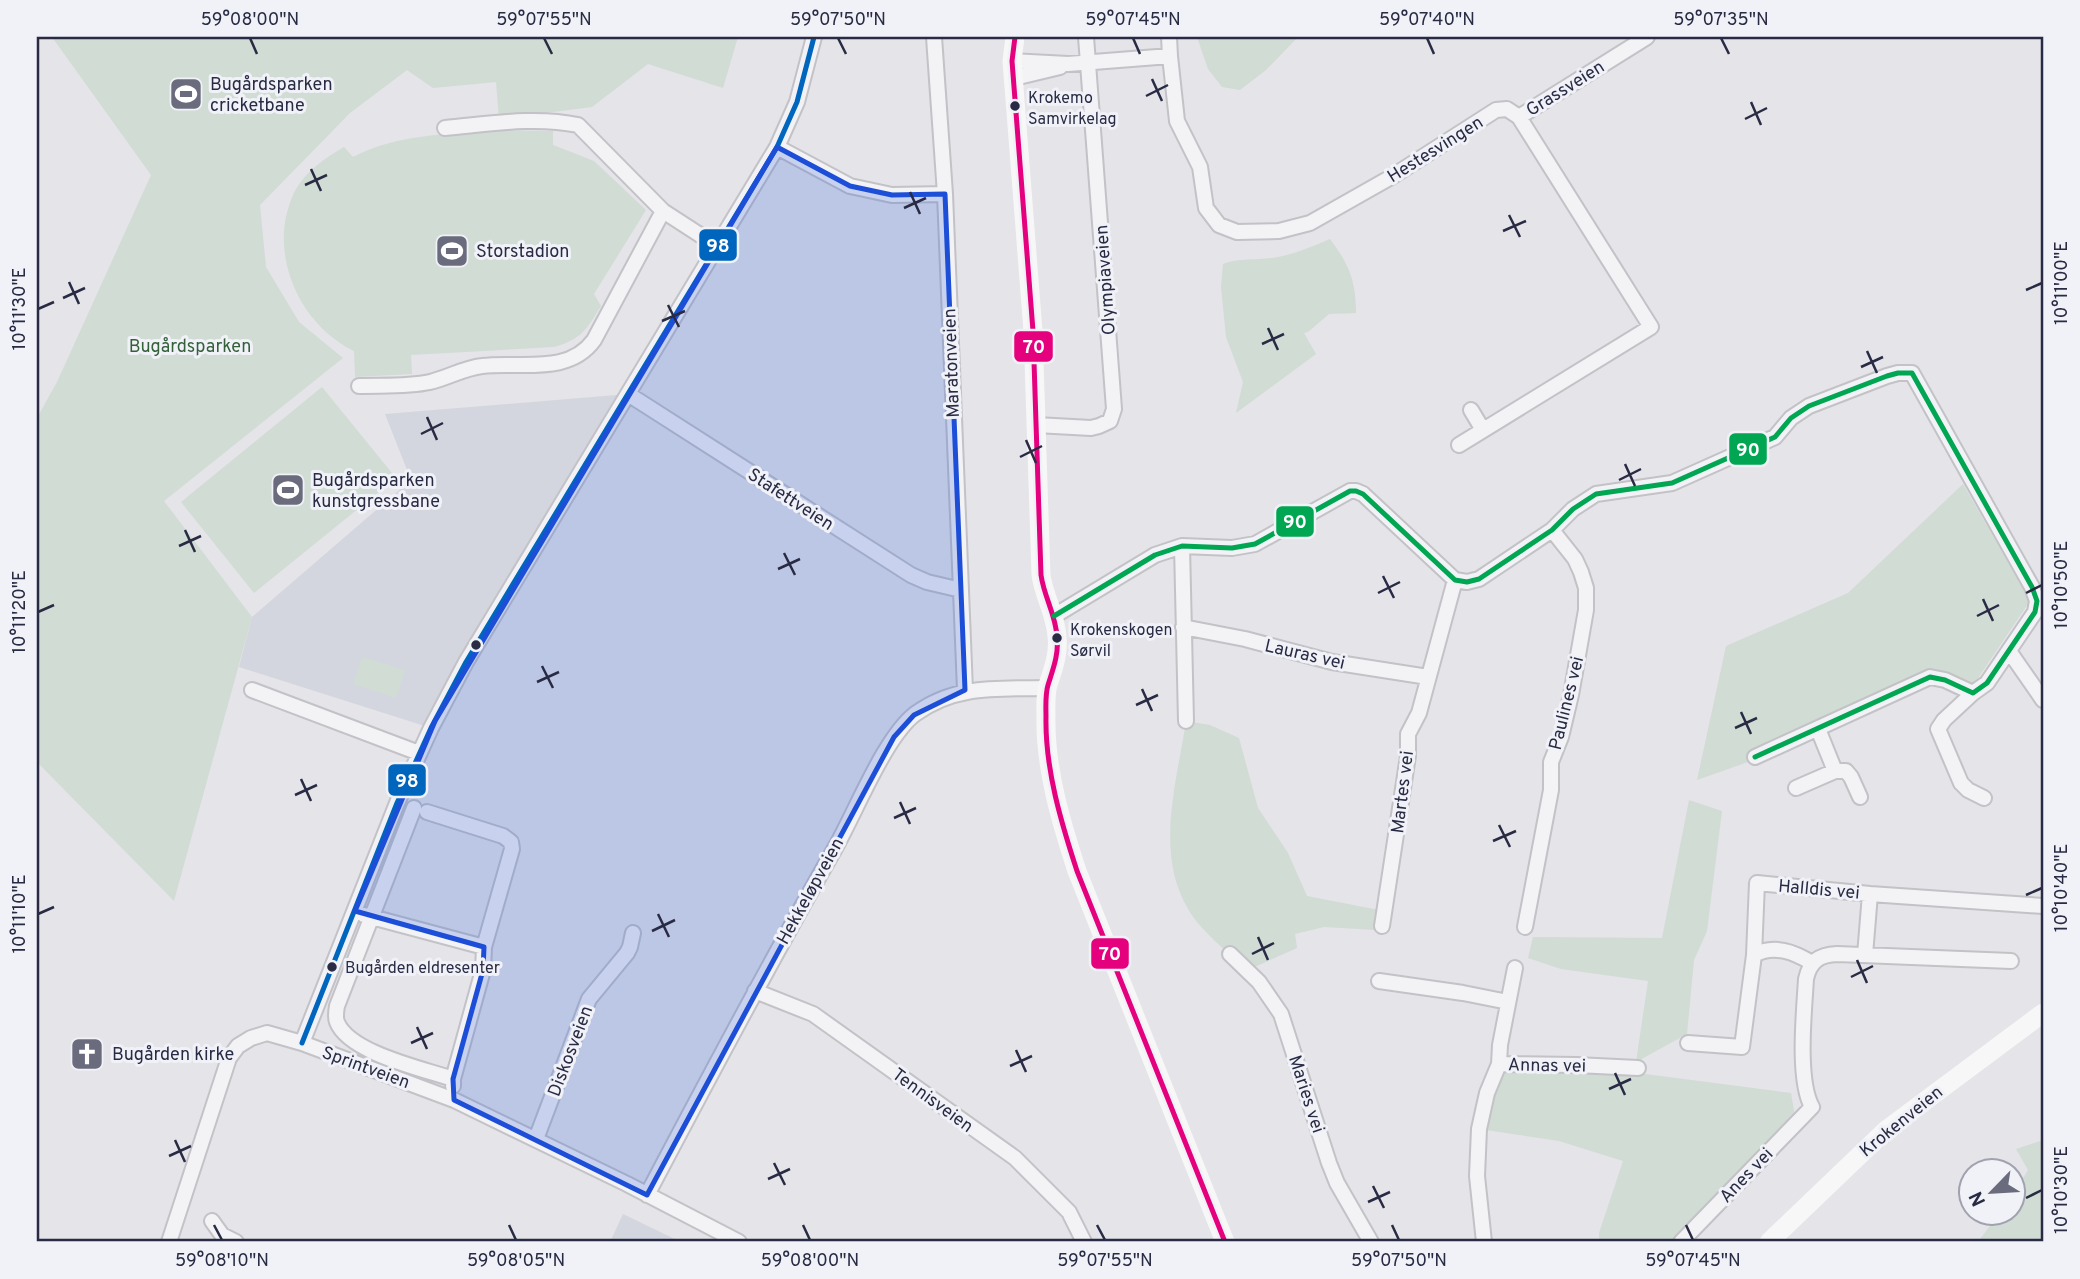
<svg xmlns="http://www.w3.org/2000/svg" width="2080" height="1279" viewBox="0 0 2080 1279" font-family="Overpass,sans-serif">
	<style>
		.built { fill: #d4d6df }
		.green { fill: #d1dcd4 }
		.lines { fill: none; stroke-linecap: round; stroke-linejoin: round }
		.street-casing { stroke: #c2c2c7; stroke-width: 18 }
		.street { stroke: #f3f3f6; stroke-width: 14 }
		.secondary { stroke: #f7f7f7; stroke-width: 19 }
		.bus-1-casing { stroke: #f1f2f8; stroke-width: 10 }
		.bus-2-casing { stroke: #f1f2f8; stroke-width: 10 }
		.bus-3-casing { stroke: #f1f2f8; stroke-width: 10 }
		.bus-1 { stroke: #e5007d; stroke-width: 5 }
		.bus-2 { stroke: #0065bd; stroke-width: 5 }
		.bus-3 { stroke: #00a651; stroke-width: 5 }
		.marked { fill: #1d4ed8; fill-opacity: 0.2; stroke: #1d4ed8; stroke-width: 5; stroke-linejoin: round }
		.ticks { fill: none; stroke: #292b44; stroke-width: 2.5 }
		.bus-dot { fill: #292b44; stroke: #f1f2f8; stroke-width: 2.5 }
		.labels { text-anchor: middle; stroke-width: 6; stroke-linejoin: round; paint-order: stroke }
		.bus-label { font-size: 16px; fill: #292b44; stroke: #f1f2f8; text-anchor: start }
		.poi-label { font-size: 18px; fill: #292b44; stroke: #f1f2f8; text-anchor: start }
		.street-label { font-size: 18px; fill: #292b44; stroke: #f1f2f8 }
		.park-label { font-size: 18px; fill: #35603a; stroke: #f1f2f8 }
		.line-badge { stroke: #f1f2f8; stroke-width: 2.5 }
		.badge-label { font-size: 19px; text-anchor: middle; font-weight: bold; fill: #fff }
		.neatline { fill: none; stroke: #292b44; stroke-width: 2.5 }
		.ticks-label { font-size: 18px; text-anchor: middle; fill: #292b44 }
	</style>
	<rect width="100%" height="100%" fill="#e4e4e9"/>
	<!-- built -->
	<path class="built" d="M628,394l-197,334 -192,-61 13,-50 159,-137 -26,-66z
		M623,1214l58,28h-71z"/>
	<!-- green -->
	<path class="green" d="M52,37h686l-15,51 -75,-24 -56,43 -93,12 -3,-37 -63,6 -26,-18 -57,43 -90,92 6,62 33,55 44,36 -179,143 88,116 -78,284 -137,-139v-344l20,-36 94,-207z
		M1197,37h101l-32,33 -26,20 -18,-3 -14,-18z
		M499,130l54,1v14l41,16 52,49 -52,84 7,12c-15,24 -19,33 -47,41l-143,8 1,19 -57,3 -1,-26c-54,-26 -85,-95 -63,-151 9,-25 31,-40 53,-53l9,10c43,-23 97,-23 146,-27z
		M1330,239c19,25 26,42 26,74l-27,1 -21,18 -4,1 12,21 -80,59 7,-31 -17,-45 -5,-50 2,-23c15,-6 33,-4 49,-6 21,-3 39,-11 58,-19z
		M322,387l74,91 -142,115 -73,-91z
		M1963,484l67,117 -56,83 -43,-13 -75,34 -108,57 -51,18 29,-134 122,-53z
		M362,657l43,13 -9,28 -43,-14z
		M1186,721l24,4 29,13 19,70 30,45 19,43 72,14 -3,20 -52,-3 -29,7 2,14 -49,22c-17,-15 -36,-30 -51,-48 -46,-59 -21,-134 -11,-201z
		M1689,800l33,11 -15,120 -13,29 -7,74 -51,28 12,-81 -87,-12 -33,-11 5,-21 129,1z
		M1499,1064l77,1 215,28 5,30 -115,119h-82v-9l24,-72 -64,-20 -80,-12z
		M2043,1140v102h-65l21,-29 15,-1v-19l14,-23 -12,-21z"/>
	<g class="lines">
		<defs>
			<path id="street" d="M934,37l11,157 20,496
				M1169,37l1,19
				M1012,61l56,3 102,-8 7,65 23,46 6,41 13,17 18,7 42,-1 31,-8 83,-47 103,-66 11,-1 12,8 132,210 -192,118
				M1014,78l46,-11
				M1519,117l128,-80
				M445,128c44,-4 90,-12 133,-3l85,86 54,35
				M777,147l73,39 42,9 53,-1
				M359,386c22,-1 48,1 71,-4 17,-4 34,-14 52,-16 37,-5 86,10 112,-26l69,-129
				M628,394l283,181 16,7 34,8
				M1471,410l12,20
				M1036,425l55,3 8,-2 11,-5 4,-12 -28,-372
				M1182,546l4,175
				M1054,616l101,-61 27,-9 50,2 23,-4 95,-53h6l7,3 92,86 12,2 12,-3 73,-49 21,-21 23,-15 76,-11 103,-46 16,-19 18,-12 78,-30 11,-3h14l120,214 5,14 -2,11 -48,71 -14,10 -28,-13 -15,-3 -175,80
				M1183,627l62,12 87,23 96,15
				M2009,651l34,49
				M252,690l167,63
				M1973,693l-29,27 -6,9 23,54 7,7 16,8
				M1818,729l17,42
				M1796,788l39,-17h11l5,6 9,20
				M414,808l-77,198c-1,6 -2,11 0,16 12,31 87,47 116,57
				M427,812l76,24 8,6 1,7 -28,98 -1,23 -30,109v7
				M364,915l120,32
				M1382,926l26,-170v-22l11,-21 36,-133
				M1525,927l26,-137v-28l10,-25 10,-42 15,-85v-22l-5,-16 -6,-13 -23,-29
				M1230,954l29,28 22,32 48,149 8,20 34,59
				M1754,955c20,-11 40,-3 58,8
				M1865,955l5,-61 173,12
				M1379,981l84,12 45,9
				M755,991l58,23 202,144 54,54 15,30
				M302,1043l95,-240 34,-75 35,-66 311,-515 20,-45 17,-65
				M1688,1043l54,4 12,-92 3,-72 113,11
				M1499,1064l77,1 62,3
				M536,1139l53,-140 38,-46 3,-6 3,-14
				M647,1195c61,-116 122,-231 187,-345 21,-36 50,-112 81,-136 41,-30 84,-25 132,-26
				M212,1221l10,14 14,7
				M169,1242l60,-184 9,-12 13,-8 16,-5 35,10 152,57 173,84 112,58
				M1484,1242l-7,-66 2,-47 8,-36 12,-29 1,-19 15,-77
				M1681,1242l131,-135c-15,-27 -8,-95 -6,-128 4,-18 13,-24 31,-25l174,7"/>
		</defs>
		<!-- street casing -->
		<use href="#street" class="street-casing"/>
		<!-- street -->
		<use href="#street" class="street"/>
		<!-- secondary -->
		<path class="secondary" d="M1015,37l-3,24 21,270 8,244c3,22 15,40 16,62 2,17 -4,32 -9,48 -3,10 -2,22 -2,32 -1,52 15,105 31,154l148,371
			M1769,1242l117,-112 157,-117"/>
		<defs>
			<path id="bus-1" d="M1015,37l-3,24 21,270 8,244c3,22 15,40 16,62 2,17 -4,32 -9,48 -3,10 -2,22 -2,32 -1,52 15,105 31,154l148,371"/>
			<path id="bus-2" d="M302,1043l95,-240 34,-75 35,-66 311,-515 20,-45 17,-65"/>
			<path id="bus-3" d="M1054,616l101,-61 27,-9 50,2 23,-4 95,-53h6l7,3 92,86 12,2 12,-3 73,-49 21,-21 23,-15 76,-11 103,-46 16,-19 18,-12 78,-30 11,-3h14l120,214 5,14 -2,11 -48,71 -14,10 -28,-13 -15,-3 -175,80"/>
		</defs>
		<!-- bus-1 casing -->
		<use href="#bus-1" class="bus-1-casing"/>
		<!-- bus-2 casing -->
		<use href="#bus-2" class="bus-2-casing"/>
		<!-- bus-3 casing -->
		<use href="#bus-3" class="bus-3-casing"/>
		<!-- bus-1 -->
		<use href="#bus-1" class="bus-1"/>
		<!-- bus-2 -->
		<use href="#bus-2" class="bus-2"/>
		<!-- bus-3 -->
		<use href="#bus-3" class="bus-3"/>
	</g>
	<!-- marked area -->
	<path class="marked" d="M777,147l73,39 42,9 53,-1 20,496 -51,25 -20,22 -247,458 -193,-95 -1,-21 30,-109 1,-23 -129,-36 80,-190z"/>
	<!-- ticks -->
	<path class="ticks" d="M250,38l7,16M544,38l8,16M838,38l8,16M1133,38l7,16M1427,38l7,16M1721,38l8,16M1152,79l10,22M1146,96l22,-11M1751,102l10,23M1745,119l22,-11M311,169l10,22M305,185l22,-10M910,192l10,22M904,208l22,-10M1509,215l11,22M1503,231l23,-10M69,282l10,22M2026,290l16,-7M63,298l22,-10M668,305l11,22M38,309l16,-7M662,321l23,-10M1268,328l10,22M1262,344l22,-10M1867,351l10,22M1861,367l22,-10M427,417l10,23M421,434l22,-11M1026,440l10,23M1020,457l22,-11M1625,464l10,22M1619,480l22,-11M185,530l10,22M179,546l22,-10M784,553l11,22M778,569l22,-10M1383,576l11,22M1378,593l22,-11M2026,593l16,-8M1983,599l10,22M38,612l16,-7M1977,616l22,-11M542,666l11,22M537,682l22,-10M1142,689l10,22M1136,705l22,-10M1741,712l10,22M1735,728l22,-10M301,779l10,22M295,795l22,-10M900,802l10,22M894,818l22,-10M1499,825l11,22M1493,841l23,-10M2026,895l16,-7M38,914l16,-7M658,914l11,23M652,931l23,-11M1258,937l10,23M1252,954l22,-11M1857,960l10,23M1851,977l22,-11M417,1027l10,22M411,1043l22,-10M1016,1050l10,22M1010,1066l22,-10M1615,1073l10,22M1609,1089l22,-10M175,1140l10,22M169,1156l22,-10M774,1163l11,22M768,1179l22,-10M1373,1186l11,22M2026,1198l16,-8M1368,1202l22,-10M214,1225l8,15M509,1225l7,15M803,1225l7,15M1097,1225l8,15M1392,1225l7,15M1686,1225l7,15"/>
	<!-- icons -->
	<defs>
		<symbol id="stadium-square" viewBox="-11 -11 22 22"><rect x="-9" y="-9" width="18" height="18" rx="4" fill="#6a6c7e" stroke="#f1f2f8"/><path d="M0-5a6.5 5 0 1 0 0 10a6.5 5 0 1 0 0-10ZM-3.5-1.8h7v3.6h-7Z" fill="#fff"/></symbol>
		<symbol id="church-square" viewBox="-11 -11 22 22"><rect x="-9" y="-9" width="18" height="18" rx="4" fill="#6a6c7e" stroke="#f1f2f8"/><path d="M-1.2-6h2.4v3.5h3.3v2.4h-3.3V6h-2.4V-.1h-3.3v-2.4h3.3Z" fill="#fff"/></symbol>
	</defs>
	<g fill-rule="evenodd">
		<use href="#stadium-square" x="167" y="75" width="38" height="38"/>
		<use href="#stadium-square" x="433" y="232" width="38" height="38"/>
		<use href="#stadium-square" x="269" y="471" width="38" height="38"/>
		<use href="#church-square" x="68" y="1035" width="38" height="38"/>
	</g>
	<!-- markers -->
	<g class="bus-dot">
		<circle cx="1015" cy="106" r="6"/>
		<circle cx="1057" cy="638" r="6"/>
		<circle cx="476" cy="645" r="6"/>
		<circle cx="332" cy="967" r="6"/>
	</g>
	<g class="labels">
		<!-- bus labels -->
		<g class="bus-label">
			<text x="1028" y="103">Krokemo<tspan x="1028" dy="21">Samvirkelag</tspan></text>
			<text x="1070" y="635">Krokenskogen<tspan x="1070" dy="21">Sørvil</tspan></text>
			<text x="345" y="973">Bugården eldresenter</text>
		</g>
		<!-- poi labels -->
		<g class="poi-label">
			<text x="210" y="90">Bugårdsparken<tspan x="210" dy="21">cricketbane</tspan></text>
			<text x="476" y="257">Storstadion</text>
			<text x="312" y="486">Bugårdsparken<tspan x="312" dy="21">kunstgressbane</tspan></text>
			<text x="112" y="1060">Bugården kirke</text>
		</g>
		<!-- street labels -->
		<g class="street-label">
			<text transform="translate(1565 88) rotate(-32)" y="6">Grassveien</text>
			<text transform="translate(1435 149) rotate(-32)" y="6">Hestesvingen</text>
			<text transform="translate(1105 280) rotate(-94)" y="6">Olympiaveien</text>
			<text transform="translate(951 363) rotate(-92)" y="6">Maratonveien</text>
			<text transform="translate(791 499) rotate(33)" y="6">Stafettveien</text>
			<text transform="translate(1305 654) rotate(13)" y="6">Lauras vei</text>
			<text transform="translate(1566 703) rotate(-76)" y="6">Paulines vei</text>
			<text transform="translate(1402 792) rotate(-83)" y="6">Martes vei</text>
			<text transform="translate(1819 889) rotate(5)" y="6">Halldis vei</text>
			<text transform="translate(810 891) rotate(-61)" y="6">Hekkeløpveien</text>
			<text transform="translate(570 1051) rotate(-69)" y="6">Diskosveien</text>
			<text transform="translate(1547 1065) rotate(1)" y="6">Annas vei</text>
			<text transform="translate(366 1067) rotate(20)" y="6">Sprintveien</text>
			<text transform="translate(1307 1094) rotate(72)" y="6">Maries vei</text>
			<text transform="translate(933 1100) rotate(36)" y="6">Tennisveien</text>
			<text transform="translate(1901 1121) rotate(-39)" y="6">Krokenveien</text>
			<text transform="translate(1746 1175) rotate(-46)" y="6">Anes vei</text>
		</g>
		<!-- park labels -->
		<g class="park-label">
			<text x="190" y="352">Bugårdsparken</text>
		</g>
	</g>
	<g class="line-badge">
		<rect x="698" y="228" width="40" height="34" rx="7" fill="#0065bd"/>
		<rect x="1013" y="330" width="41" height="33" rx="7" fill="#e5007d"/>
		<rect x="1728" y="432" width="40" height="34" rx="7" fill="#00a651"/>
		<rect x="1275" y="505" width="40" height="33" rx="7" fill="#00a651"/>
		<rect x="387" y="763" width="40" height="34" rx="7" fill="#0065bd"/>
		<rect x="1090" y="937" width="40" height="33" rx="7" fill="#e5007d"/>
	</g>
	<g class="badge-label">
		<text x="718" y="252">98</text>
		<text x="1034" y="353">70</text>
		<text x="1748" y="456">90</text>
		<text x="1295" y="528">90</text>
		<text x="407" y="787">98</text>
		<text x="1110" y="960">70</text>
	</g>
	<!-- border -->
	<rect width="2080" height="1279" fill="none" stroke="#f1f2f8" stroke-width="77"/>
	<!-- north arrow -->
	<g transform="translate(1992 1192) rotate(245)"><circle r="33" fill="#f1f2f8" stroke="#a1a2b0" stroke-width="2"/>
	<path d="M0-5L12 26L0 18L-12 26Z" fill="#6a6c7e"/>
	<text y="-10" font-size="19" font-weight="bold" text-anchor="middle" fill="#292b44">N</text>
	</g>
	<rect x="38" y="38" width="2004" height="1202" class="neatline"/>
	<g class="ticks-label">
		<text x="250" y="25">59°08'00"N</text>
		<text x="544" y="25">59°07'55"N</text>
		<text x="838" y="25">59°07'50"N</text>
		<text x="1133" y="25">59°07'45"N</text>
		<text x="1427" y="25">59°07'40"N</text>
		<text x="1721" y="25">59°07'35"N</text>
		<text transform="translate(2061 283) rotate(-90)" y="6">10°11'00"E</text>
		<text transform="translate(19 309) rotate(-90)" y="6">10°11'30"E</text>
		<text transform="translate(2061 585) rotate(-90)" y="6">10°10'50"E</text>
		<text transform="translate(19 612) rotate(-90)" y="6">10°11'20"E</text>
		<text transform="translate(2061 888) rotate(-90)" y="6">10°10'40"E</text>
		<text transform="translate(19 914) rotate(-90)" y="6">10°11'10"E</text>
		<text transform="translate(2061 1190) rotate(-90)" y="6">10°10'30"E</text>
		<text x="222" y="1266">59°08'10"N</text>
		<text x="516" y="1266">59°08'05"N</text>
		<text x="810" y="1266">59°08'00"N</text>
		<text x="1105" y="1266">59°07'55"N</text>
		<text x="1399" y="1266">59°07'50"N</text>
		<text x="1693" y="1266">59°07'45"N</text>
	</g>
</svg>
